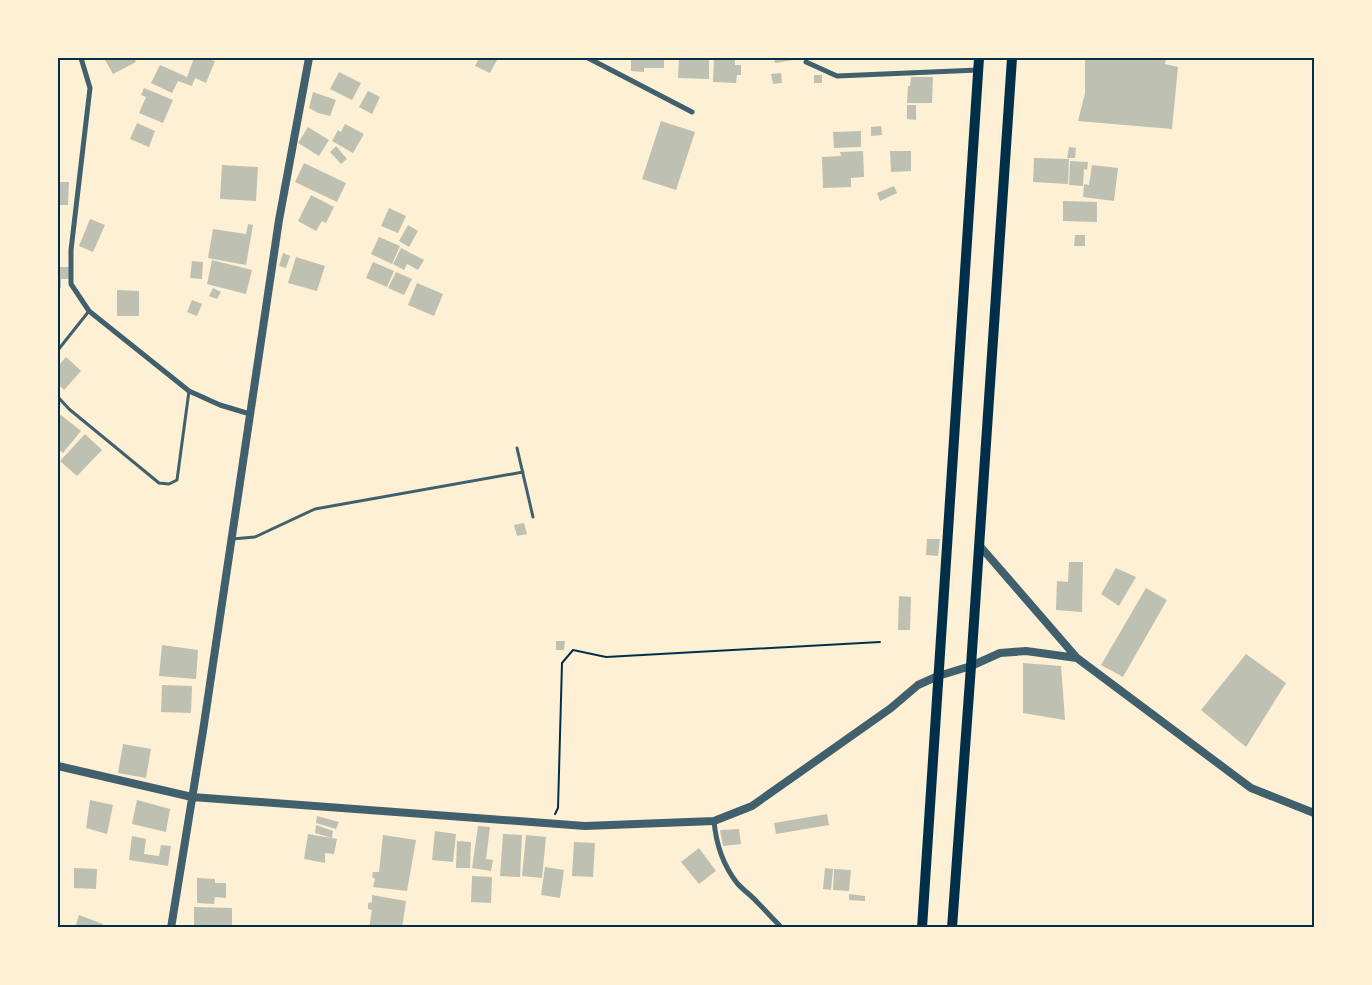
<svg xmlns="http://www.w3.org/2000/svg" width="1372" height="985" viewBox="0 0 1372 985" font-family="Cabin,sans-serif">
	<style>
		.building { fill: #bec0b2 }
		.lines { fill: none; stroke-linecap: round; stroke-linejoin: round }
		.path { stroke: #003049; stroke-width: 2 }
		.service { stroke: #3f606c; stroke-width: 3 }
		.minor { stroke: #3f606c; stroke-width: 5 }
		.tertiary { stroke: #3f606c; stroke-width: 8 }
		.trunk { stroke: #003049; stroke-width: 10 }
		.neatline { fill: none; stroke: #003049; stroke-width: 2 }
	</style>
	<rect width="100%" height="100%" fill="#fdf0d5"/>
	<!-- building -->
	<path class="building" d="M104,58h30l2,4 -23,12z
		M194,58h11l10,3 -9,22 -11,-5 -3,8 -14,-5 -6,12 -21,-10 9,-18 27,12z
		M479,58h19l-8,15 -15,-7z
		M631,58h33v10h-20v4l-13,-1z
		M679,58h30v21l-31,-1z
		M714,58h21v7h6v10h-4l-1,8 -23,-1z
		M774,58h26v1l-25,4z
		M1085,58h81l-1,6 13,3 -6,62 -94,-8 7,-28z
		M339,72l22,11 -9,17 -22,-11z
		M781,73l1,10 -9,1 -2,-10z
		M814,75h8v8h-8z
		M911,77h22l-1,26h-25l1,-17h2z
		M144,88l29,12 -10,23 -24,-10 7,-16 -5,-2z
		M368,91l12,6 -8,17 -13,-7z
		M313,92l23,8 -6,16 -12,-3 -9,-5z
		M907,105h9v15l-9,-1z
		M661,121l34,11 -19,58 -34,-11z
		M137,123l18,8 -6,16 -19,-8z
		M345,124l19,10 -11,19 -21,-12 6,-11 3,2z
		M881,126l1,9 -11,1v-9z
		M308,127l21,13 -10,16 -21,-13z
		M861,131v16l-27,1 -1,-16z
		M336,146l11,13 -6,5 -11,-12z
		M1069,147l7,1 -1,10h-8z
		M863,151l1,26 -13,1v9l-28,1 -1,-31 19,-1 -1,-4z
		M890,151h21v20l-20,1z
		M1034,158l35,1 -1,25 -35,-2z
		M1070,161l18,1 -1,8 -3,-1 -1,17 -14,-1z
		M304,163l42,20 -9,19 -42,-20z
		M222,165l36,2 -2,34 -36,-2z
		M1092,165l26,3 -4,33 -31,-4 1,-13 5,1z
		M58,182h11l-1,23h-10z
		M894,186l3,7 -17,8 -3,-8z
		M311,195l23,12 -8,16 -4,-2 -6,10 -18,-10z
		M1063,201l34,1v20l-34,-1z
		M389,208l17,8 -8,17 -17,-7z
		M90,219l15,6 -12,27 -14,-6z
		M248,224l5,1 -7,40 -38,-7 5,-29 33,5z
		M408,225l10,6 -9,16 -10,-6z
		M1075,235h10v11h-11z
		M379,237l21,9 -8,18 -21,-10z
		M401,248l23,12 -6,10 -11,-6 -3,6 -11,-6z
		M283,253l7,3 -4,12 -7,-2z
		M296,257l29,9 -8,25 -29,-8z
		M212,260l40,10 -6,24 -39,-10z
		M192,261l11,1 -1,17 -12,-1z
		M373,262l21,9 -7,16 -21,-9z
		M58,267h11v12h-8v9h-3z
		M396,272l16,7 -8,16 -16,-7z
		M417,283l26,11 -9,22 -26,-11z
		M213,288l8,4 -4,7 -8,-3z
		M117,290l22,1v25h-22z
		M192,300l10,4 -5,12 -10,-4z
		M66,357l15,14 -17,19 -6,-6v-18z
		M61,415l20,16 -18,22 -5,-4v-30z
		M85,434l17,16 -25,26 -17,-15z
		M524,523l3,11 -10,2 -3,-11z
		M927,539h13l-2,17 -12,-1z
		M1069,562h14l-1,50 -26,-2 1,-29 11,1z
		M1116,568l20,9 -17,29 -18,-12z
		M1146,588l21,12 -44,77 -22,-12z
		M899,596l12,1 -1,33h-12z
		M556,641h9l-1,9h-8z
		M162,645l36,5 -2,29 -37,-3z
		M1246,654l40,29 -40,64 -45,-37z
		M1023,663l38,3 4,54 -42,-7z
		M162,685l30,1 -1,27 -30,-1z
		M123,744l28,5 -5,29 -28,-5z
		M90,800l23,5 -6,29 -21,-6z
		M137,800l33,9 -4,23 -34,-8z
		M827,814l2,11 -53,9 -2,-11z
		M317,816l22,6 -3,7 -20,-6z
		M316,825l17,6 -1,7 -17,-5z
		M478,826l12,1 -4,32 7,1 -2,11 -19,-3z
		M739,829l2,15 -18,2 -3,-16z
		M435,831l21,3 -3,28 -21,-2z
		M308,834l29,5 -3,15 -9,-1v10l-21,-4z
		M503,834l19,1 -2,42 -20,-1z
		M383,835l33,5 -9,51 -34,-4 2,-8 -3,-2 1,-5h6z
		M526,835l20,2 -4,41 -20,-2z
		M132,836l14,3 -2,15 15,2 2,-11 10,1 -3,20 -39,-6z
		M457,841l14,1 -1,26h-14z
		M574,842l21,1 -2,34 -21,-1z
		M699,848l17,23 -17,13 -18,-22z
		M545,867l19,3 -4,28 -19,-3z
		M74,868l23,1 -1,20 -22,-1z
		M825,868l8,1 -2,21 -8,-1z
		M834,869l17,1 -2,21 -16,-1z
		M472,876l20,1 -1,26 -20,-1z
		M197,878l18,1v4h11v15l-11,-1 -1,7 -17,-1z
		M849,894l16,2v5l-16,-1z
		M372,895l34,6 -4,27h-33l3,-18 -4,-1v-6l4,-1z
		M194,907l38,1v20h-38z
		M79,915l24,9 -2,4h-26z"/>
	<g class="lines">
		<!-- path -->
		<path class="path" d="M555,814l3,-6 4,-145 11,-13 33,7 274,-15"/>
		<!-- service -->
		<path class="service" d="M58,350l31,-39
			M58,397l11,12 90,74 10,1 8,-4 12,-89
			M517,448l16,69
			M232,539l23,-2 60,-28 208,-37"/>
		<!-- minor -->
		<path class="minor" d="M81,58l9,30 -19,162v34l18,27 100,80 31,14 30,9
			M588,58l104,54
			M806,62l31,14 141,-6
			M714,821c2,23 9,44 23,62 6,7 14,12 20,19 9,9 16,17 25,26"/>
		<!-- tertiary -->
		<path class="tertiary" d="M979,545l98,113 174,130 63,25
			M58,766l134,31 393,29 129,-5 38,-15 139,-98 27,-23 20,-9 33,-10 29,-13 26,-2 51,7
			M171,928l32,-197 76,-511 30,-162"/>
		<!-- trunk -->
		<path class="trunk" d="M922,928l57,-870
			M952,928l19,-262 41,-608"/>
	</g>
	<!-- border -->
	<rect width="1372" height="985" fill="none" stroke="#fdf0d5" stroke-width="118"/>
	<rect x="59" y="59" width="1254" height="867" class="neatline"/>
</svg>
